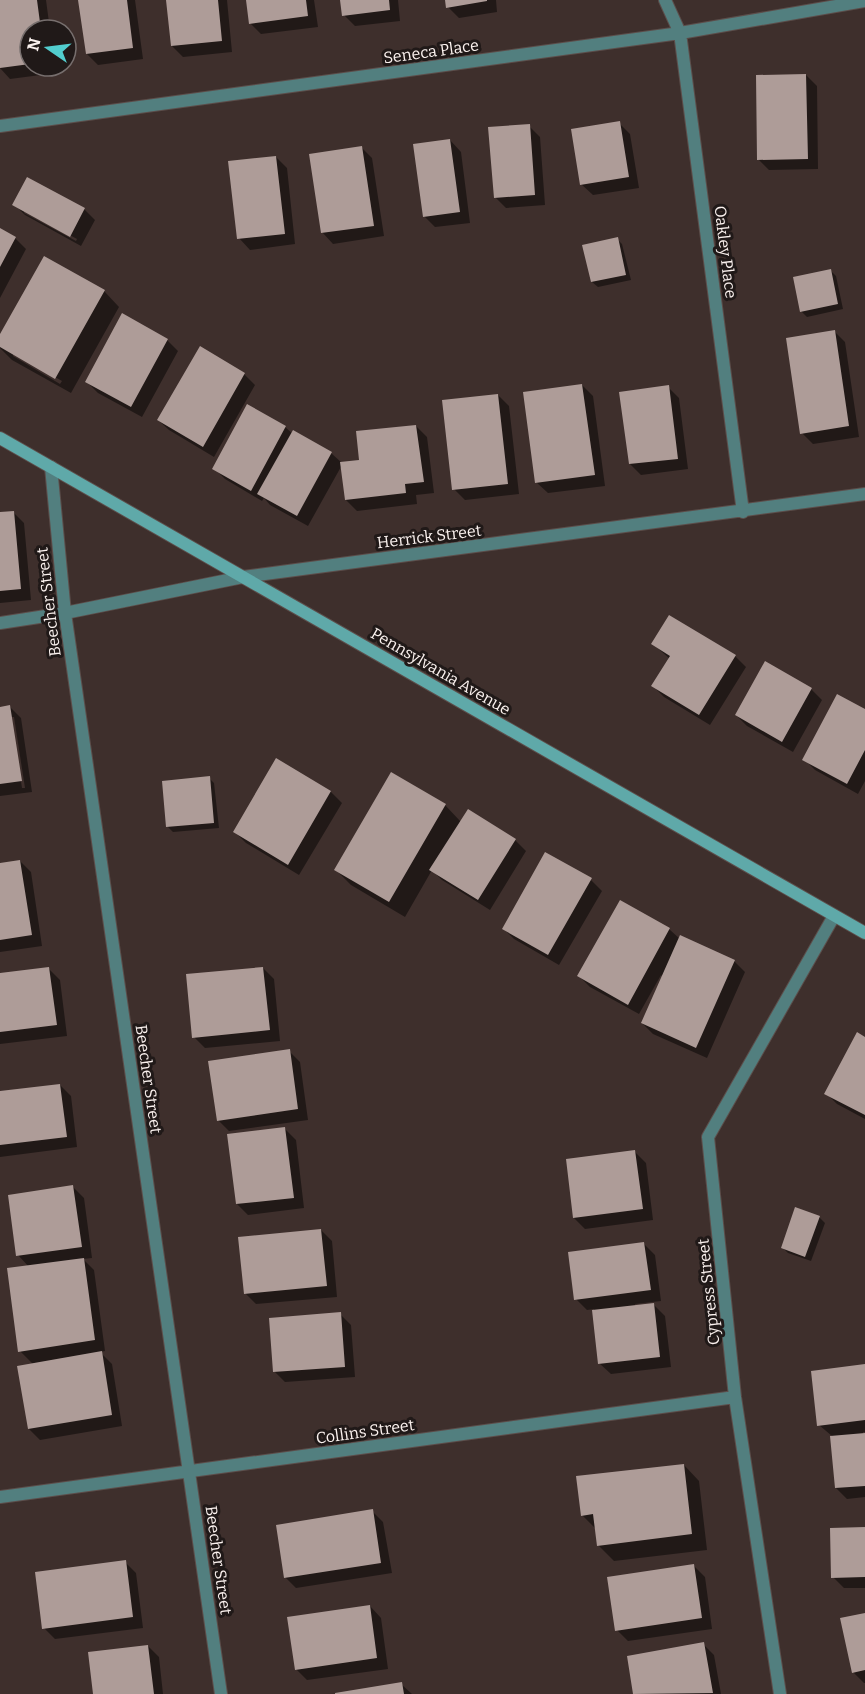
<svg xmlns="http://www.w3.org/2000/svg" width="865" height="1694" viewBox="0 0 865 1694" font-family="Bitter,serif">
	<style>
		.shadow { fill: #0007; fill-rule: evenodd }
		.building { fill: #ae9c98 }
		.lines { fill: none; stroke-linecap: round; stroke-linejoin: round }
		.street-casing { stroke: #5c4e4b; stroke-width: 14 }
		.secondary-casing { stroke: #5c4e4b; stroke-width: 14 }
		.street { stroke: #527f7f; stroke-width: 12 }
		.secondary { stroke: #5fa9a9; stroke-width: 12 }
		.labels { text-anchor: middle; stroke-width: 6; stroke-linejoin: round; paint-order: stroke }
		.street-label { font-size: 16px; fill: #faf1ee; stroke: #201918 }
	</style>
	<rect width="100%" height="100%" fill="#3e2f2c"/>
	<!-- shadow -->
	<path class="shadow" d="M0,0h46l4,30h-20v36h25l1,7 -46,6 -10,-11z
		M80,0h55l8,59 -45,6 -11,-11z
		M168,0h59l5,52 -49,5 -11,-11z
		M247,0h67l4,27 -57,7 -11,-11z
		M342,0h56l2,21 -45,5 -11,-11z
		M447,0h49l1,12 -38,6 -11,-11z
		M806,75l11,11 1,83 -49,1 -11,-11z
		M619,123l11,11 9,54 -46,7 -12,-11z
		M529,126l11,11 5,68 -39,3 -11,-11z
		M450,140l11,12 9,71 -35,4 -11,-11z
		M361,147l11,11 12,78 -51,8 -11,-12z
		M276,157l11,11 8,76 -45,6 -11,-12z
		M14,204l70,5 11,11 -14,26 -56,-31zM24,210l53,29 -1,2 -52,-28z
		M0,230l15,8 11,11 -26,49z
		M617,239l5,5 9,36 -33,7 -6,-5z
		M831,271l5,5 7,33 -36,8 -6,-6z
		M104,291l15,16 -48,86 -59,-33 -12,-12v-11zM13,353l49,28 -2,3 -47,-28z
		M834,331l11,11 14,95 -46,7 -11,-11z
		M167,340l11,11 -36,66 -44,-24 -11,-11z
		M244,374l11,11 -41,72 -45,-27 -11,-10z
		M582,385l11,11 12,90 -57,7 -12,-11z
		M668,387l11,11 9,71 -47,6 -11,-11z
		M498,395l11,11 10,88 -54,6 -11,-11z
		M248,406l37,21 8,7 38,19 11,10 18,-1 56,-36 11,11 7,56 -18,2 1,9 -60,7 -11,-11 -4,-35 -34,61 -38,-21 -6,-7 -2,3 -37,-22 -11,-11z
		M13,512l11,11 7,77 -31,3v-90z
		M653,644l82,12 11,11 -36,58 -46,-28 -11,-11 17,-27z
		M766,663l45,26 11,11 -29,52 -46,-26 -11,-11z
		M10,707l11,11 11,74 -32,4v-88zM11,717h3l11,71h-3z
		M865,710v71l-7,13 -43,-24 -11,-11z
		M276,760l55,32 11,11 -43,72 -53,-32 -11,-11z
		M209,778l5,5 5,45 -46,4 -5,-5z
		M445,805l16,17 54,18 11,11 -36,59 -48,-30 -10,-10 -27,47 -54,-32 -15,-15z
		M20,861l11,11 11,74 -42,6v-88z
		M591,880l11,11 -43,74 -45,-26 -11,-11z
		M620,902l49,27 11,10 54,22 11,11 -38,86 -54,-24 -11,-11 21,-46 -2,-2 -22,39 -49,-27 -11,-11z
		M263,968l11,11 6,62 -75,7 -11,-11z
		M49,969l11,11 7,56 -67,8v-69z
		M865,1039v80l-28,-15 -11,-11z
		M289,1051l11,11 8,58 -79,11 -11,-11z
		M60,1085l11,11 6,51 -77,10v-65z
		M285,1129l11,11 8,68 -56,7 -11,-11z
		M635,1152l11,11 7,57 -68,9 -11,-11z
		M73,1187l11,11 8,60 -9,1 11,11 11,81 -5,1 12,12 10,62 -82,14 -11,-11 4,-65 -13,-13 9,-84 -11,-12z
		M819,1217l6,6 -14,38 -23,-8 -5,-5z
		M321,1230l11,11 5,56 -81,7 -11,-11z
		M644,1244l11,11 6,46 -26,3 1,3 18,-2 11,11 6,51 -60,7 -12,-11 -5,-54 -7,1 -11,-11z
		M340,1314l11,11 4,52 -70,5 -11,-11z
		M865,1366v66h-2v3h2v62l-18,2 -11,-11 -4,-52 -13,-11z
		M684,1465l15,16 8,69 -93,11 -16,-16 -2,-16 -14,-14z
		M372,1511l11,11 9,51 -96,15 -11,-11z
		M865,1529v59h-21l-11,-11z
		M125,1562l11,11 7,55 -88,11 -11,-11z
		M694,1566l11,11 7,52 -84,12 -11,-11z
		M370,1606l11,12 7,51 -81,11 -11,-11z
		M865,1614v69h-1l-11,-11z
		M703,1644l11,11 7,39h-86l-7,-37z
		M148,1646l11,11 4,37h-69z
		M401,1684l11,10h-76z"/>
	<!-- building -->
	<path class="building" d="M0,0h37l4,30h-11v34l-30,4z
		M78,0h49l6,48 -47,6z
		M166,0h52l4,41 -51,5z
		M246,0h60l2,16 -59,8z
		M340,0h49l1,10 -48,6z
		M445,0h42v1l-41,7z
		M806,74l2,85 -51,1 -1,-85z
		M620,121l9,56 -49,8 -9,-56z
		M530,124l5,71 -41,3 -6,-71z
		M450,139l10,73 -37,5 -10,-73z
		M362,146l12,80 -53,7 -12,-79z
		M276,156l9,78 -48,5 -9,-78z
		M27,177l58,31 -15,29 -58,-32z
		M0,228l16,9 -16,30z
		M618,237l8,38 -35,7 -9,-37z
		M44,256l61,34 -50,89 -55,-32v-13z
		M831,269l7,35 -38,8 -7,-35z
		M122,313l46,26 -37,68 -46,-25z
		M835,330l14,96 -49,8 -14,-96z
		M200,346l45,27 -42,74 -46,-27z
		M582,384l13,91 -60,8 -12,-91z
		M669,385l9,74 -49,5 -10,-72z
		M498,394l10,90 -56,6 -10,-90z
		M247,404l39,22 -35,65 -39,-22z
		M416,425l8,57 -19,2 1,9 -61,7 -5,-38 19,-2 -3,-29z
		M293,430l39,22 -35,64 -40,-22z
		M14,511l7,78 -21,2v-79z
		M669,615l67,40 -37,60 -48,-29 19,-30 -19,-12z
		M765,661l47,27 -30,54 -47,-27z
		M837,694l28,15v41l-18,34 -45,-24z
		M10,705l12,76 -22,3v-77z
		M276,758l55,33 -43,74 -55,-33z
		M391,772l55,32 -57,98 -55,-32z
		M210,776l4,47 -48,4 -4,-46z
		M468,809l48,30 -38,61 -49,-30z
		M545,852l47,26 -44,77 -46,-26z
		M20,860l12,75 -32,5v-77z
		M620,900l50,28 -42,77 -51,-29z
		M680,935l55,25 -39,88 -55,-25z
		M49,967l8,58 -57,7v-59z
		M263,967l7,63 -78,8 -6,-64z
		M857,1032l8,5v78l-41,-21z
		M290,1049l8,60 -81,12 -9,-60z
		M60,1084l7,53 -67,8v-54z
		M285,1127l9,71 -58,6 -9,-70z
		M635,1150l8,59 -70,9 -7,-59z
		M73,1185l9,62 -66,9 -8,-61z
		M795,1207l25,9 -15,41 -24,-9z
		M321,1229l6,57 -83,8 -6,-57z
		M644,1242l7,48 -77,10 -6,-48z
		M84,1258l11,82 -77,12 -11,-84z
		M654,1303l6,54 -62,7 -6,-54z
		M341,1312l4,55 -72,5 -4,-54z
		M102,1351l10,64 -84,14 -11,-63z
		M865,1364v56l-48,6 -6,-55z
		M865,1433v53l-30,2 -5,-52z
		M684,1464l8,70 -95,12 -4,-32 -12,2 -5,-40z
		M373,1509l8,54 -97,15 -8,-53z
		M865,1527v50l-34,1 -1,-50z
		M126,1560l7,57 -91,12 -7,-57z
		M694,1564l8,54 -87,13 -8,-54z
		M370,1605l7,53 -82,12 -8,-53z
		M865,1613v57l-13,3 -12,-55z
		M704,1642l9,51 -80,1 -6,-38z
		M148,1645l6,49h-61l-5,-42z
		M402,1682l2,12h-69v-1z"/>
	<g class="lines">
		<defs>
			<path id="street" d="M665,0l15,33 63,479
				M0,126l680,-93 185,-32
				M51,467l14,146 156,1081
				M0,623l65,-10 178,-36 622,-83
				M0,1497l735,-100
				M780,1694l-45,-297 -27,-260 126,-221"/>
			<path id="secondary" d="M0,438l865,495"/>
		</defs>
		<!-- street casing -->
		<use href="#street" class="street-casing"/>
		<!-- secondary casing -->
		<use href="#secondary" class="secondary-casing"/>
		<!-- street -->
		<use href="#street" class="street"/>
		<!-- secondary -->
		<use href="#secondary" class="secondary"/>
	</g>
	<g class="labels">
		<!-- street labels -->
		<g class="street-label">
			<text transform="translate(431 51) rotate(-8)" y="6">Seneca Place</text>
			<text transform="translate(726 252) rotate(83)" y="6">Oakley Place</text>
			<text transform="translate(429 536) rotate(-7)" y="6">Herrick Street</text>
			<text transform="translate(48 602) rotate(-97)" y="6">Beecher Street</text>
			<text transform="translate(441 671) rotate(30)" y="6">Pennsylvania Avenue</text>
			<text transform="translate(149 1079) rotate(82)" y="6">Beecher Street</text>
			<text transform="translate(708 1292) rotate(-96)" y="6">Cypress Street</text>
			<text transform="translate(365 1431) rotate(-8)" y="6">Collins Street</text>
			<text transform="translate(219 1560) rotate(82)" y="6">Beecher Street</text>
		</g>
	</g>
	<!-- north arrow -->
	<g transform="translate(48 48) rotate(284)"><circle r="28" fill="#201918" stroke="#776f6e" stroke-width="1.5"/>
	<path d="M0-4.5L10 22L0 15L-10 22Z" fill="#52cdce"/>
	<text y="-9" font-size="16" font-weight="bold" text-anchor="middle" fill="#faf1ee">N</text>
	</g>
</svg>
